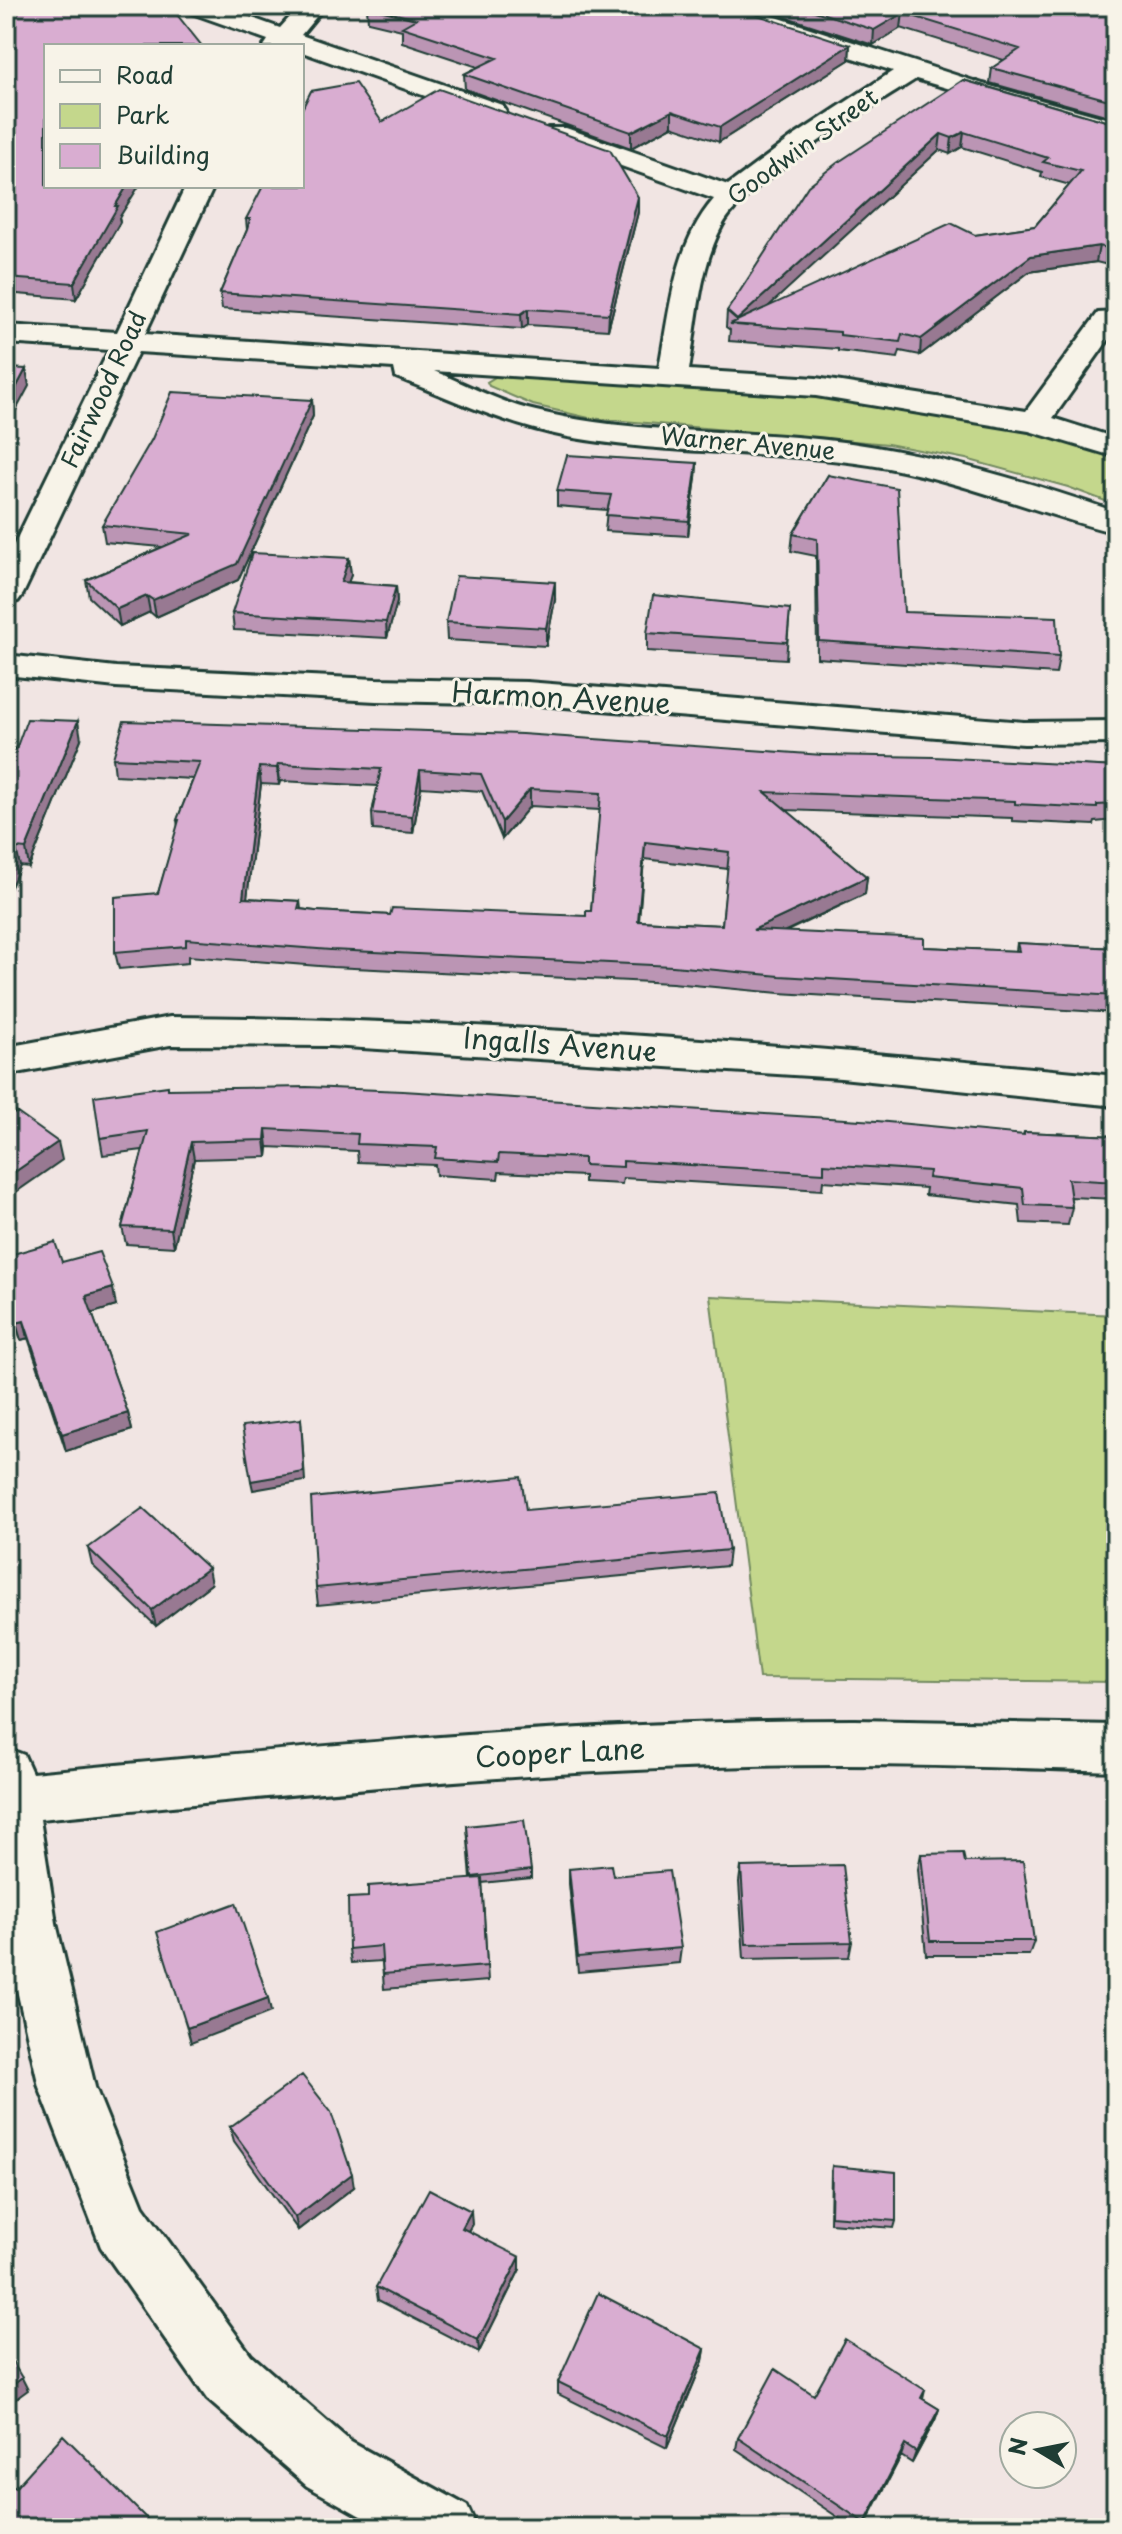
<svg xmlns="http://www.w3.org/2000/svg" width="1122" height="2534" viewBox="0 0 1122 2534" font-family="'Playpen Sans',sans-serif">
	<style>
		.green { fill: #c4d78c; stroke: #728a60; stroke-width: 2 }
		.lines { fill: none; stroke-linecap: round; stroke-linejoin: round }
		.minor-casing { stroke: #1f3d34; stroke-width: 6 }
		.minor { fill: #f7f3e8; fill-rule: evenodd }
		.wall { fill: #bb95b4; stroke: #1f3d34; stroke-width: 2; fill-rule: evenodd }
		.shaded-wall { fill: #987992; stroke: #1f3d34; stroke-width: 2 }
		.building { fill: #d9add1; stroke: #1f3d34; stroke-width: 2; fill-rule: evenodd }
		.labels { text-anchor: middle; stroke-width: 6; stroke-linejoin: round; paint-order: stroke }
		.far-street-label { font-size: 24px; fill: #1f3d34; stroke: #f7f3e8 }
		.street-label { font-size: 28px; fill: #1f3d34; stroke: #f7f3e8 }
	</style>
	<rect width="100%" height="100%" fill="#f1e5e3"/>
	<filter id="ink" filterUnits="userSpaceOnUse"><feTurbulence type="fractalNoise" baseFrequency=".0125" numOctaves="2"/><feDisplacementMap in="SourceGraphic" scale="16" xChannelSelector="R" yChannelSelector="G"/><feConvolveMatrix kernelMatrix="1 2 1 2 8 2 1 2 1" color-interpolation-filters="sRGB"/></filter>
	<g filter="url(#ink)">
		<!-- green -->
		<path class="green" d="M502,373c206,16 416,20 614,84v48l-48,-18 -102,-28 -78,-15 -299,-26 -56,-13 -44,-19 -2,-4z
			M710,1296l406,19v367l-357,-4z"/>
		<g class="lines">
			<defs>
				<path id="minor" d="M183,6h36l61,22 20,-22h25l-24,29 201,70 4,6 -4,6h-18l-182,-65v-6h-38l4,-6 -82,-29z
					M705,6h37l241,78 133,37v16l-200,-58c-46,29 -171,103 -194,147 -23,43 -25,97 -33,144l127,8 210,33 72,-98 18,-1v17l-63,89 63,20v19l-87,-26 -213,-35 -382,-25c34,14 67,32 102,40 103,25 211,17 315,32 91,13 179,39 265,69v21c-77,-19 -148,-50 -228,-65 -106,-19 -214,-12 -320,-31 -61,-12 -114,-37 -172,-60l-2,-9 -256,-16 -115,242 -5,7 -12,3v-43l103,-211 -103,-7v-18l111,7 69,-146h28l-69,148 514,34c11,-58 15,-123 55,-169l-166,-59 -4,-6 4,-6h18l162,57 66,-49 99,-65 -185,-60z
					M6,655l110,12 260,12 151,3 497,40 92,-1v22l-92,1 -497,-40 -151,-3 -260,-14 -110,-12z
					M170,1017c316,2 632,29 946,59v30l-275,-28 -511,-32 -160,-1 -164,30v-28z
					M855,1720l261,5v46c-121,-4 -242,-8 -364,-5 -237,5 -476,30 -712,53l16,104 39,164 48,119 108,149 100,87 116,64 10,22h-95l-75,-42 -100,-87 -106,-152 -8,-21 -54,-139 -33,-146v-193l18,7 8,18c274,-26 549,-53 823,-53z"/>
			</defs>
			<!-- minor casing -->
			<use href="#minor" class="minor-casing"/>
			<!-- minor -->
			<use href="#minor" class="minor"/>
		</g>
		<!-- wall -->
		<path class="wall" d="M6,6h175v2l-7,4 -55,206 1,4 -44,77 -70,-6z
			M752,6h364v112l-126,-35 2,-15 12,-8 -103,-32 -28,17z
			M367,7l483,38 -1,15 -130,82 -47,-16 -41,22 -166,-59 -1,-15 14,-7 -76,-25v-12l-34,-8z
			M963,80l153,44v143l-20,-5 -67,10 -109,83 -20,-4 -2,7 -60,-7v-2l-109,-8 1,-11 -4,-3 1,-16zM962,147l80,25 -1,5 29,8 -35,41 -60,9 -208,72 172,-157 11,4z
			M382,122l256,75v15l-30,118 -80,-5 -6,4 -300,-20 -2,-16 27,-63 -1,-11z
			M312,400l1,16 -75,164 -82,37 -6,-5 -30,14 -31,-29 -3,-17 76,-33 -57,-5 -3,-17z
			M697,463l-1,15 -8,58 -83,-5 2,-21 -50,-4v-15z
			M828,475l76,137 155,45 -3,17 -239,-16 -1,-102 -25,-5 2,-17z
			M349,558l2,17 -3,7 48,4 1,16 -10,36 -153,-8 -2,-17z
			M555,600l-9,46 -99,-6 -1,-18z
			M790,609l-4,50 -139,-8v-18z
			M81,739l-52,128 -9,-1 -14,32v-130z
			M823,755l293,12v53l-21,2 -1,3 -82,-4v-3l-226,-8 81,67 -2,17 -80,38 139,15 92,4 1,-8 99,5v65l-337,-20 -107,-10 -340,-16 -144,-11v7l-69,6 -4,-17 43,-59 20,-66 -1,-7 16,-41 -78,-4 -2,-17zM280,781l98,5 -6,27 1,17 40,3 8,-46 61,4 20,48 28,-33 70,4 -9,101 -5,5 -196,-1 -75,-4 -14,-2 -1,-8 -53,-3 14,-114 18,1zM644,859l84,10 -6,56 -83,-4z
			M168,1089l855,46 1,-3 92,4v63l-46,-2 2,10 -4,18 -47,-2 -2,-18 -94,-10 1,-7 -103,-7 -1,9 -199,-12 -1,6 -38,-2v-6l-85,-4 -1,7 -62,-4 -1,-10 -77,-3 -1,-11 -89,-4 -1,10 -73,2 -20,88 -48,-3 -4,-17 21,-77 -40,5 -3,-17z
			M6,1256l56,6 54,44 -24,7 36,100 4,17 -66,21 -38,-113 -7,2 -15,-43z
			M526,1510l203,40 -2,16 -409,39 -2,-17z
			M88,1548l123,36 -55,42 -64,-61z
			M467,1826l64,44v8l-49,5 6,98 -104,8 -2,-28 -31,2 -2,-14 19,-52 103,-18z
			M921,1854l44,8 69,79 -5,14h-103l-8,-86z
			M741,1867l111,75 -3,15 -105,2 -5,-77z
			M569,1869l44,7 68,72 -2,15 -101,9 -9,-88z
			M230,2127l124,60 -56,43 -64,-89z
			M832,2166l64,55 -2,7 -64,-5 1,-50z
			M472,2224l-4,7 52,38 -41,83 -101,-52 -2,-13z
			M705,2349l-2,12 -36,87 -109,-54v-12z
			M925,2390l-2,9 16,10 -4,11 -23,43 -11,-7 -37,72h-10l-118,-79 2,-11 76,-43z"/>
		<!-- shaded-wall -->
		<path class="shaded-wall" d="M166,6h15v2l-14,7z
			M903,13l-2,15 -28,17 1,-15z
			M850,45l-1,15 -130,82 1,-15z
			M672,111v15l-41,22v-16z
			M964,132l-2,15 -12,7 2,-16z
			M941,134l-2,16 -192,176 -10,-1v-5z
			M127,186h12l-20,32 1,4 -44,77 -2,-16 41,-77z
			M638,197v15l-30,118 1,-16z
			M1099,246l-3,16 -67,10 -109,83 1,-16 110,-83z
			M528,309v16l-6,4 -1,-15z
			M26,369l3,17 -23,43v-22z
			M312,400l1,16 -75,164 -82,37 -3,-17z
			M697,463l-1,15 -8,58 1,-15z
			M349,558l2,17 -9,24 -1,-17z
			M555,582v18l-9,46v-18z
			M396,586l1,16 -10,36 -1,-16z
			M147,596l3,16 -30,14 -3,-17z
			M78,721l3,18 -52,128 -3,-18z
			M278,764l2,17 -1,4 -2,-17z
			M259,767l2,17 -16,131 -2,-17z
			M420,770l1,17 -8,46 -1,-17z
			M530,789v17l-28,33v-17z
			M645,842l-1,17 -7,79 1,-17z
			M16,848l4,18 -14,32v-26z
			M867,877l-2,17 -114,53 2,-17z
			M9,928l4,18 -7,3v-20z
			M12,954l4,17 -10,4v-19z
			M266,1129l2,18 -1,10 -2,-17z
			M58,1142l4,18 -56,39v-21z
			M191,1142l3,17 -20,88 -3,-18z
			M113,1288l3,18 -26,8 -4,-18z
			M24,1321l4,17 -7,2 -5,-17z
			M128,1413l4,17 -66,21 -4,-17z
			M301,1419l4,62 -52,9 -2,-9z
			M208,1568l3,16 -55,42 -4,-16z
			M268,1998l3,14 -80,31 -4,-15z
			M352,2174l2,13 -56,43 -3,-13z
			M471,2211l1,13 -9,16 -1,-12z
			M520,2257v12l-41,83 -1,-12z
			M705,2349l-2,12 -36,87 1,-12z
			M22,2378l6,12 -22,16v-16z
			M939,2409l-4,11 -23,43 4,-11z
			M905,2445l-4,11 -38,72 2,-5z
			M149,2521l3,7h-10z"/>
		<!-- building -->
		<path class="building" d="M6,6h164l32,40h-156v140h81l-12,20h3l-44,77 -68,-5z
			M368,6h362l120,39 -130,82 -48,-16 -41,21 -167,-58 33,-16 -95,-31 14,-8 -49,-12z
			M799,6h317v96l-124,-34 28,-19 -117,-36 -29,17z
			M963,80l153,44v126l-17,-4 -68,10 -110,83 -19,-5 -2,8 -60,-7v-3l-110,-8 221,-101 24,12 60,-9 46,-55 -38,-9 5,-4 -84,-26 -12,6 -11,-4 -204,186 -10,-9 81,-125 29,-23z
			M355,83l27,39 57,-33 171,61 28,47 -29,117 -81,-5 -7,5 -301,-21 27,-63 3,-11h-4l17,-33h39v-77l9,-18z
			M6,368l20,1 -20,38z
			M172,392l140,8 -75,164 -84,36 -6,-4 -30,13 -31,-29 107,-46 -91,-9 50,-86z
			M567,455l130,8 -8,58 -83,-6 5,-20 -54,-4z
			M828,475l69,13 7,124 153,5 2,40 -240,-16 -2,-102 -24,-5z
			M252,553l97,5 -8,24 55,4 -10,36 -154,-9z
			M456,576l99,6 -9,46 -100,-6z
			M653,595l137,14 -3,33 -140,-9z
			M27,719l51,2 -52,128 -10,-1 -10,24v-104l7,-20 3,1z
			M124,721l398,13 301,21 111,2 182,10v37l-19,1v3l-82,-4v-3l-250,-9 102,85 -114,53 171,8v9l95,4 -2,-8 99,5v48l-336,-20 -107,-10 -342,-16 -145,-11v7l-71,6v-55l43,-4 21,-73h-2l23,-58 -87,-4zM278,764l103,5 -9,44 40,3 8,-46 61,4 21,48 28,-33 71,4 -10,118h-5v5l-194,-8 -2,7 -75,-4 -17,-2 2,-8 -57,-3 16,-131 18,1zM645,842l84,10 -7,73 -84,-4z
			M6,944l6,10 -6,2z
			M168,1086v3l139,-2 96,4 474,30 147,14v-3l92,4v46l-48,-3 4,28 -47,-2 -2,-17 -95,-10 1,-7 -105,-7v9l-201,-12v6l-39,-2v-7l-85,-4 -1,8 -63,-4 2,-11 -80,-3 1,-10 -92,-5 -1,11 -74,2 -20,87 -49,-2 26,-96 -48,7 -6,-42z
			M16,1112l42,30 -52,36v-58z
			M55,1242l7,20 37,-10 14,36 -27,8 42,117 -66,21 -38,-113 -8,2 -10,-30v-37z
			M301,1419l3,53 -53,9 -9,-55z
			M521,1477l5,33 193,-17 10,57 -413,38 -5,-90z
			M143,1508l65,60 -56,42 -64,-62z
			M524,1820l7,50 -59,7 -5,-51z
			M963,1853l2,9 58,-1 11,80h-104l-9,-87z
			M611,1865l2,11 56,-5 12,77 -103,9 -9,-88z
			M843,1865l9,77 -106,2 -5,-77z
			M482,1878l5,88 -104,8 -2,-28 -32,3 -1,-51 20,-1v-11z
			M236,1903l32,95 -81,30 -30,-96z
			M302,2075l29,37 21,62 -57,43 -65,-90z
			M832,2166l64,6v49l-65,-5z
			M429,2189l42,22 -9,17 58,29 -42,83 -102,-53z
			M598,2293l107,56 -37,87 -110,-54z
			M845,2339l80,51 -4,8 18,11 -23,43 -11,-7 -40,78 -127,-85 37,-69 39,26z
			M6,2351l16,27 -16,12z
			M63,2435l86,86 -7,7h-136v-48l9,8z"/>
	</g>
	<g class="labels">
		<!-- far-street labels -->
		<g class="far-street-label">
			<text transform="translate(803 147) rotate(-36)" y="8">Goodwin Street</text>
			<text transform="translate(104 390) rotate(-65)" y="8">Fairwood Road</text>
			<text transform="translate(748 444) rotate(5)" y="8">Warner Avenue</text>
		</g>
		<!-- street labels -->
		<g class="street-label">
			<text transform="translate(561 698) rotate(3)" y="10">Harmon Avenue</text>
			<text transform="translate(560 1045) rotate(4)" y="10">Ingalls Avenue</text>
			<text transform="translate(560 1753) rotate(-3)" y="10">Cooper Lane</text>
		</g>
	</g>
	<!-- margin -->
	<rect width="1122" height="2534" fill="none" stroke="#f7f3e8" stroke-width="32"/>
	<rect x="16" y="16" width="1090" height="2502" fill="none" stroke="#1f3d34" stroke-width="3" filter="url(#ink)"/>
	<!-- legend -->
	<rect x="44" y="44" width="260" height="144" fill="#f7f3e8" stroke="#a1aaa0" stroke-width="2"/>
	<rect x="60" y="70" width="40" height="12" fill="#f7f3e8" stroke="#a1aaa0" stroke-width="2"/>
	<text x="116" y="84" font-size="24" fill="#1f3d34">Road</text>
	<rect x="60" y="104" width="40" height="24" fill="#c4d78c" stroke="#a1aaa0" stroke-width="2"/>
	<text x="116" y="124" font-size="24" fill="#1f3d34">Park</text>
	<rect x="60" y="144" width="40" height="24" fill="#d9add1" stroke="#a1aaa0" stroke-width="2"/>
	<text x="116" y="164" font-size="24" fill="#1f3d34">Building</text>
	<!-- north arrow -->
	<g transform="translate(1038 2450) rotate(280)"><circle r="38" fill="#f7f3e8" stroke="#a1aaa0" stroke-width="2"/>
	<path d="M0-6L14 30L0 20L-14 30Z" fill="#1f3d34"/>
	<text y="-12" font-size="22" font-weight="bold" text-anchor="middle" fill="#1f3d34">N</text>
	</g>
</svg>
